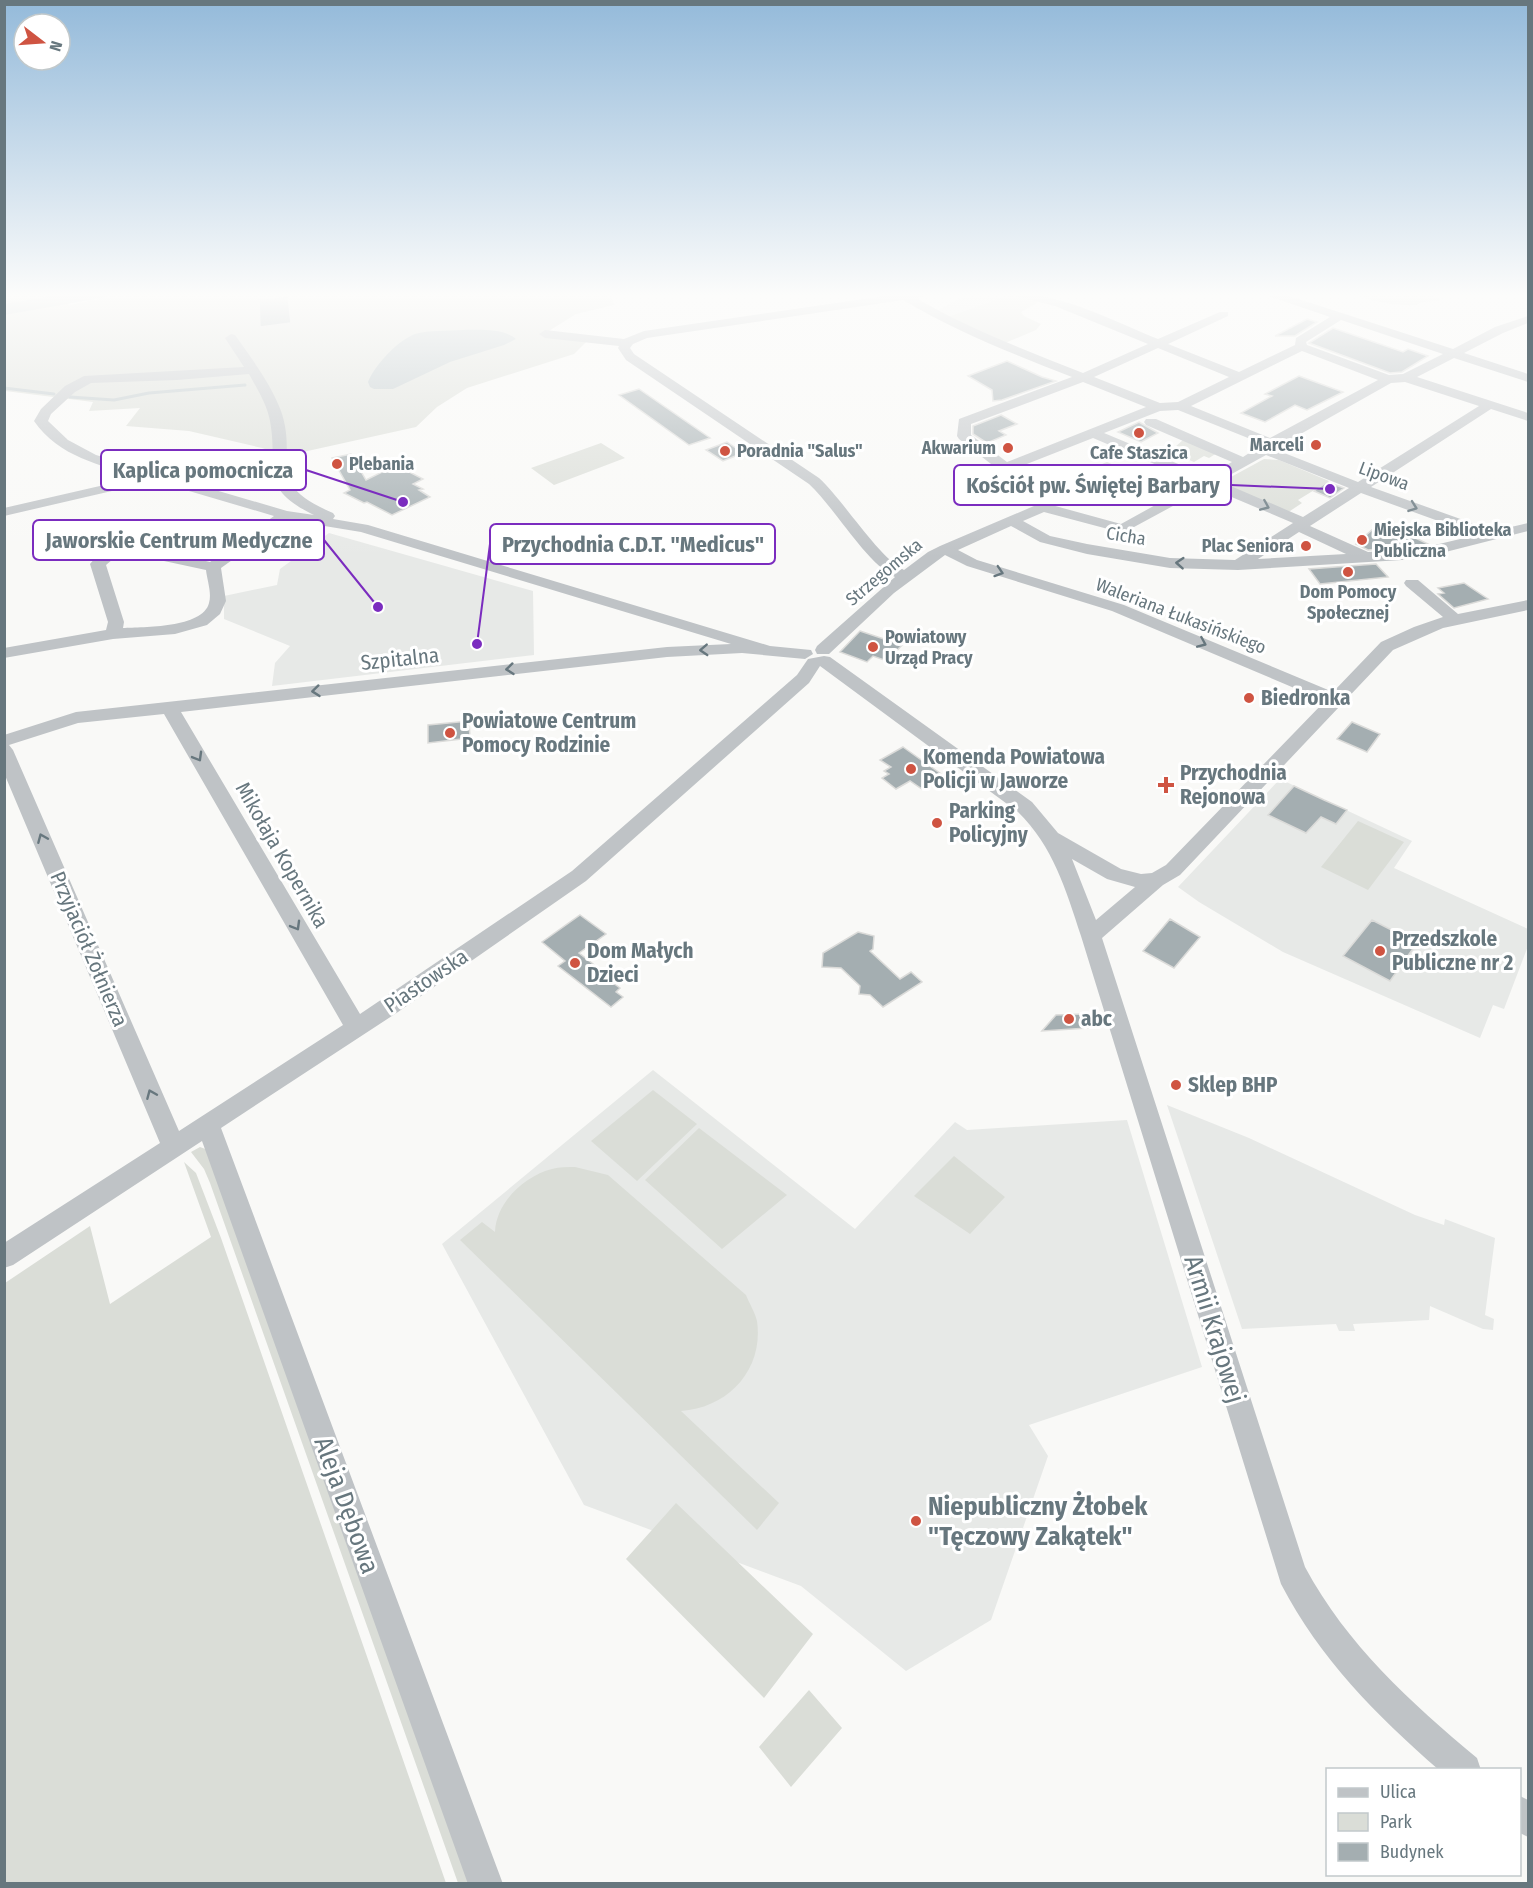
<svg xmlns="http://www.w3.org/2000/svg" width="1533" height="1888" viewBox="0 0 1533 1888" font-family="'Fira Sans Condensed',sans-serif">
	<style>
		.built { fill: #e7e9e7 }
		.green { fill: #daddd7 }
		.water { fill: #b7c2c5 }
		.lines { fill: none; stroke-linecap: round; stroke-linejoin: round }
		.stream { stroke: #b7c2c5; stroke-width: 3 }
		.river { fill: #b7c2c5; fill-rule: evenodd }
		.building { fill: #a4aeb1; stroke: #dbdbd9; stroke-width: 1.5 }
		.minor { fill: #bfc3c6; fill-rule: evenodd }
		.oneway { stroke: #67777e }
		.poi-dot { fill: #cf5442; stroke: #fff; stroke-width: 2 }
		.labels { text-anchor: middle; stroke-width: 6; stroke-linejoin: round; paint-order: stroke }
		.far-poi-label { font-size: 18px; font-weight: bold; fill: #67777e; stroke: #fff; text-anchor: start }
		.far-street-label { font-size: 18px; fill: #67777e; stroke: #fff }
		.street-label { font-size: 21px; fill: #67777e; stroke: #fff }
		.poi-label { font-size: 21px; font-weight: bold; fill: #67777e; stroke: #fff; text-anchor: start }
		.near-street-label { font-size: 26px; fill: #67777e; stroke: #fff }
		.near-poi-label { font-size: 26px; font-weight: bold; fill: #67777e; stroke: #fff; text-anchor: start }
		.leader { fill: none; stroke: #7b2cbf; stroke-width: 2 }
		.callout-dot { fill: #7b2cbf; stroke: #fff; stroke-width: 2 }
		.callout { fill: #fff; stroke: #7b2cbf; stroke-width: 2 }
		.callout-label { font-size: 22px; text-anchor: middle; font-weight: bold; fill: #67777e }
	</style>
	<rect width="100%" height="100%" fill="#f9f9f7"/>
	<!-- built -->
	<path class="built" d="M971,293h43l-66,24 -12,-6z
		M329,533l204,58 1,64 -262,31 3,-23 15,-17 -66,-27v-23l53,-11 3,-16z
		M1280,779l132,62 -18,27 134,61v17l-24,63 -11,-4 -13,33 -197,-86 -84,-50 -21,-15z
		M653,1070l202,159 100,-107 12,8 160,-10 75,247 -173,58 19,31 -57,164 -85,51 -105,-85 -217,-81 -142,-261z
		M1167,1105l82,33 166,77 29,10 1,-6 50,19 -10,77 9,4 -1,11 -10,-1 -53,-23 -1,14 -76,4 2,7h-16l-3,-7 -94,5z"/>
	<!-- green -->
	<path class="green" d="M4,293h38l28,12 55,-12h485l4,12 -38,9 -32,20 43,7 -13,13 -107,34 -30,19 -21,20 -131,29 -23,-8 -73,-17 -63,-5 14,-18 -51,3 4,-9 -88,-11z
		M1014,293l28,7 -21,12 3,4 17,8 -5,6 -31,13 -57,-26z
		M1352,293h77l11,5 -1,3 -18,1 -4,3c-24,1 -44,-4 -67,-11z
		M1183,440l34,13 -8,5 -5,-2 -10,6 -19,-8 7,-4 -7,-3z
		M601,443l24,15 -71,27 -23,-17z
		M1264,459l15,1 50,21 -31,19 4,3 -15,10 -67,-30z
		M1107,462l30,13 -41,24 -18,-9 11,-5 -16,-9z
		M1358,821l46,21 -36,48 -47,-23z
		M653,1090l44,34 -60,57 -46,-40z
		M699,1128l88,67 -65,54 -77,-69z
		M200,1147l8,3 264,733h-14l-248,-700 -6,-14 -13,-17z
		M954,1156l51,41 -35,37 -56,-38z
		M184,1162l12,11 25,65 225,645h-441v-600l85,-57 20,78 101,-67z
		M575,1167l33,8 138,120c3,8 9,17 11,26 7,49 -29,87 -76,90l98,92 -22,27 -297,-290 22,-18 13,10c1,-29 29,-56 57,-63 7,-2 16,-2 23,-2z
		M676,1503l137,131 -49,64 -138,-139z
		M809,1690l33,38 -51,59 -32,-40z"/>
	<!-- water -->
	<path class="water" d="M463,330c16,0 40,-2 53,9l-12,6 -54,17 -57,27h-19l-4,-2 -2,-5c7,-17 29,-41 47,-48 14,-4 33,-3 48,-4z"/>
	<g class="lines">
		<!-- stream -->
		<path class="stream" d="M4,307l11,1
			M4,388l50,6
			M70,397l44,3 35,-7 96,-8"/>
		<!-- river -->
		<path class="river" d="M72,293h38l-3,4 -6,1 -97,17v-11z"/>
	</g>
	<!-- building -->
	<path class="building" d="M288,296l3,27 -31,4 -1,-28z
		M1307,319l10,3 -22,14h-20z
		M1333,328l70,24 5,-3 20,7 -26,16 -12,1 -81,-30z
		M1007,361l35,16 14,4 -54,19 -9,1 -1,-11 -24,-14z
		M1299,376l44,16 -36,18 -12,-5 -30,17 -24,-9 31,-17 -7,-2z
		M639,389l71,49 -21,7 -70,-50z
		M1001,415l16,9 -18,7 7,4 -19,8 -14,-9v-8z
		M1139,422l19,11 -17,9 -23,-10z
		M727,442l16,11 -20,8 -17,-11z
		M351,454l15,26 30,-15 27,14 -10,5 10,5 -4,1 11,7 -38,18 -25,-13 -3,1 -20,-10 6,-3 -18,-32z
		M1327,482l17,6 -14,10 -16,-7z
		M1384,524l15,6 29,14 -60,6 -12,-6 17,-15 2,1z
		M1376,564l12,13 -68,7 -11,-15z
		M1464,583l24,16 -34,9 -16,-14 6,-1 -6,-5z
		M860,631l42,14 -15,16 -14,-5 -6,6 -27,-10z
		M469,721l1,17 -42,5v-18z
		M1352,722l28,12 -13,18 -30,-13z
		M903,747l24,17 17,12 -22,13 -12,-8 -14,8 -14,-11 7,-4 -5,-3 7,-4 -11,-7z
		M1294,786l30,14 23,10 -11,14 -15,-7 -15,16 -38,-18z
		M580,915l26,19 -27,19 32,25 -2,2 11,8 -4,4 7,5 -12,10 -53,-41 7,-5 -23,-19z
		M1170,919l30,18 -26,31 -31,-17z
		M1372,920l45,23 -27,38 -47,-25z
		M858,932l16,4 -1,13 -3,2 30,28 11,-7 11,10 -39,25 -13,-12 -11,-1 1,-8 -19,-18 -19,-1 1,-14z
		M1085,1014l3,14 -46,3 14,-16z"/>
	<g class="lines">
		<!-- minor -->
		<path class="minor" d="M905,293h25l-1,2 -13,3c53,31 109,52 167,75l65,-29 -93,-38 -40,-10 -1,-3c47,0 101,29 144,46l62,-27h8v4l-60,28 71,28 56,-27 1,-7 34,-21 -64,-22 -1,-2h15l173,56 42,-22 33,-11v7l-25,10 -39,20 64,21v8l-74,-24 -37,19 111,36v8l-37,-12 -120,78 123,44 34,-8v8l-110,28 -180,11 -68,-2 -83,-14 -47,-12 -29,-16 -53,24 19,10 147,45 209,87 48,-50 33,-15 29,-10 -37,-31 -2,-3 2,-3h12l40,34 70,-14v10l-85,18 -50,22 -213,225 -17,10 -61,53 203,629c42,78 105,135 172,191l4,12h-42c-63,-55 -119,-111 -158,-186l-200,-648c-15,-46 -28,-90 -63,-124l-198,-146 -11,17 -223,198 -188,131 -177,116 282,756h-35l-266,-743 -189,124 -9,3v-25l156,-100 -156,-370v-38l72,-23 591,-65 64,-3 -370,-112 -73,-12 -67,48 5,33 -6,13 -13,11 -32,9 -62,5 -109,19v-10l102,-18 2,-8 -18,-58c27,-35 86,-10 120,-2l64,-46 -119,-35 -151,35v-8l135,-31c-39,-12 -80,-20 -105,-56l7,-12 24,-23 19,-10 160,-9 -19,-29 6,-4 4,1c17,24 36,49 46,76 18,52 -19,72 52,102l2,3 -2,3 35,6 402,121 41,4 2,4 -8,5 -63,-6 -75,4 -486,55 179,302 212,-143 225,-196 11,-16 16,-3 6,1 202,145 26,31 63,36 20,5 11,-1 14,-8 159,-164 -213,-90 -145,-45 -22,-11 -51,38 -65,61h-12l-2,-4 2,-4 78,-69c-29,-14 -60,-69 -86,-93l-183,-124 -8,-12 1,-2 -74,-8 -6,-4 6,-4 79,9 20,-8zM903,300c54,32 110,54 169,77l-113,42 -2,17 2,3 41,32 34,35 -94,40 -12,6 -24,18c-26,-13 -60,-69 -85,-92l-185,-124 -4,-6 3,-4 14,-6zM1341,320l102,34 -40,20 -14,1 -82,-30 -1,-3zM1158,348l71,29 -51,25 -18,1 -66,-26zM1302,351l76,29 -108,58 -79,-32zM249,374c8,15 18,30 21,47 9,48 -13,66 44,94l-27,-4 -191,-56 -28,-15 -20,-19 3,-7 24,-22 16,-9 86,-3zM1083,382l63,25 -139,55 -36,-27v-11zM1405,382l74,24 -121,76 -84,-33 117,-66zM1178,410l85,34 -20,13 -87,-38h-10l-2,3 2,3 86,37 -25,14 -103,-43 56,-22zM1093,438l104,44 -76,42 -73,-20 -34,-35zM1266,455l83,33 -46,29 -84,-36zM1208,487l85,36 -58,37 -65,-2 -83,-14 -37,-8 -27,-15 21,-9 79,21zM1361,493l116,42 -59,14 -50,3 -58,-26zM1299,532l47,22 -88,5zM136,555l70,15c1,10 6,23 3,33 -6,25 -66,24 -86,25l1,-6 -18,-57 7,-6zM164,714l179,311 -164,106 -166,-381 -4,-5 69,-22zM1072,859l35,20 28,8 -39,33z
			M1520,1796l8,4v37l-8,-4z"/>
	</g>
	<!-- one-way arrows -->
	<defs><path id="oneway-chevron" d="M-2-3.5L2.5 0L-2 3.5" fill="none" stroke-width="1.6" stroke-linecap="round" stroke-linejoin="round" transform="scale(1.5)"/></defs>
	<g class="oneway">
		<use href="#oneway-chevron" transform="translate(1265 506) rotate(23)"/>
		<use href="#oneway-chevron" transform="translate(1413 507) rotate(20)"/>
		<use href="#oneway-chevron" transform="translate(1180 563) rotate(-176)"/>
		<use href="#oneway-chevron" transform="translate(999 572) rotate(18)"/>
		<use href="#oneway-chevron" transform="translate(1202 643) rotate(23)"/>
		<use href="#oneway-chevron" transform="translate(704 650) rotate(177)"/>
		<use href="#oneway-chevron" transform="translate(510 669) rotate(174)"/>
		<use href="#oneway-chevron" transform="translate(316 691) rotate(174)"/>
		<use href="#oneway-chevron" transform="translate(198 757) rotate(60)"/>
		<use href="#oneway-chevron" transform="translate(42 838) rotate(-113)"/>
		<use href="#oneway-chevron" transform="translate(296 926) rotate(60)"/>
		<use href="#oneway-chevron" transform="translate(151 1094) rotate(-113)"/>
	</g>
	<!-- sky -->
	<linearGradient id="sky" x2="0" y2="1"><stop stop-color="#94bada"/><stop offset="0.53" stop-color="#fcfcfb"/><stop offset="1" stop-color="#fcfcfb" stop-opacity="0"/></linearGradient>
	<rect width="1533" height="557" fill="url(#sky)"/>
	<!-- markers -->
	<g class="poi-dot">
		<circle cx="1139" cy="433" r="6"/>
		<circle cx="1316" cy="445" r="6"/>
		<circle cx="1008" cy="448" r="6"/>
		<circle cx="725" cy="451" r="6"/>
		<circle cx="337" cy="464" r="6"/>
		<circle cx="1362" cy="540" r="6"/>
		<circle cx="1306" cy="546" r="6"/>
		<circle cx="1348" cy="572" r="6"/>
		<circle cx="873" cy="647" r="6"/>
		<circle cx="1249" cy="698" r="6"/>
		<circle cx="450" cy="733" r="6"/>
		<circle cx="911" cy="769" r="6"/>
		<path d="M1163 776h6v6h6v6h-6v6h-6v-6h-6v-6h6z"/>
		<circle cx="937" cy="823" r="6"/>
		<circle cx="1380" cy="951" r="6"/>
		<circle cx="575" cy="963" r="6"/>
		<circle cx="1069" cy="1019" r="6"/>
		<circle cx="1176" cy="1085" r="6"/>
		<circle cx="916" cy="1521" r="6"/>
	</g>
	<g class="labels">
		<!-- far-poi labels -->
		<g class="far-poi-label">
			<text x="1304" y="451" text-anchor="end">Marceli</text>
			<text x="996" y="454" text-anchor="end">Akwarium</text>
			<text x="737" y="457">Poradnia "Salus"</text>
			<text x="1139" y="459" text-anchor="middle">Cafe Staszica</text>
			<text x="349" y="470">Plebania</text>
			<text x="1374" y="536">Miejska Biblioteka<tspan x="1374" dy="21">Publiczna</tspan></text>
			<text x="1294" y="552" text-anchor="end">Plac Seniora</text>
			<text x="1348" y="598" text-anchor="middle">Dom Pomocy<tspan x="1348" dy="21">Społecznej</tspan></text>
			<text x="885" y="643">Powiatowy<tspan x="885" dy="21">Urząd Pracy</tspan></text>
		</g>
		<!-- far-street labels -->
		<g class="far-street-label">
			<text transform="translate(1384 476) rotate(20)" y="6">Lipowa</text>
			<text transform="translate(1126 536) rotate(9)" y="6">Cicha</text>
			<text transform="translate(884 572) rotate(-40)" y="6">Strzegomska</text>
			<text transform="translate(1181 616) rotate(21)" y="6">Waleriana Łukasińskiego</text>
		</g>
		<!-- street labels -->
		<g class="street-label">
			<text transform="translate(400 659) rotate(-6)" y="7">Szpitalna</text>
			<text transform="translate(282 855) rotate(60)" y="7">Mikołaja Kopernika</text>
			<text transform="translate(89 949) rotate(67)" y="7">Przyjaciół Żołnierza</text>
			<text transform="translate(426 981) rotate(-34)" y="7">Piastowska</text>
		</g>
		<!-- poi labels -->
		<g class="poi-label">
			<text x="1261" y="705">Biedronka</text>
			<text x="462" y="728">Powiatowe Centrum<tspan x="462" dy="24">Pomocy Rodzinie</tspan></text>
			<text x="923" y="764">Komenda Powiatowa<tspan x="923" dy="24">Policji w Jaworze</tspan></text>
			<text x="1180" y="780">Przychodnia<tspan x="1180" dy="24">Rejonowa</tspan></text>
			<text x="949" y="818">Parking<tspan x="949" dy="24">Policyjny</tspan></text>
			<text x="1392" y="946">Przedszkole<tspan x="1392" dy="24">Publiczne nr 2</tspan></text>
			<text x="587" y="958">Dom Małych<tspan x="587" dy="24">Dzieci</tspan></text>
			<text x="1081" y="1026">abc</text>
			<text x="1188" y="1092">Sklep BHP</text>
		</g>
		<!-- near-street labels -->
		<g class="near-street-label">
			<text transform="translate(1215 1329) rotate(73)" y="9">Armii Krajowej</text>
			<text transform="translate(347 1505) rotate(70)" y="9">Aleja Dębowa</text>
		</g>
		<!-- near-poi labels -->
		<g class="near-poi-label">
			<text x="928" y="1515">Niepubliczny Żłobek<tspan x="928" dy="30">"Tęczowy Zakątek"</tspan></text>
		</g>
	</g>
	<!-- callouts -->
	<path class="leader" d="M403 502L306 470M1330 489L1231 485M378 607L324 540M477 644L490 544"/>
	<g class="callout-dot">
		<circle cx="403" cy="502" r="6"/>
		<circle cx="1330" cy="489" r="6"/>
		<circle cx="378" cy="607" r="6"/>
		<circle cx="477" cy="644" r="6"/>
	</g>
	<g class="callout">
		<rect x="101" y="450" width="205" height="40" rx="6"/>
		<rect x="954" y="465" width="277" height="40" rx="6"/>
		<rect x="33" y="520" width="291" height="40" rx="6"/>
		<rect x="490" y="524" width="285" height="40" rx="6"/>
	</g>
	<g class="callout-label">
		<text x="203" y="478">Kaplica pomocnicza</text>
		<text x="1093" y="493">Kościół pw. Świętej Barbary</text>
		<text x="179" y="548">Jaworskie Centrum Medyczne</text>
		<text x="633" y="552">Przychodnia C.D.T. "Medicus"</text>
	</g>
	<!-- border -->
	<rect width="1533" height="1888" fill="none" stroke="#67777e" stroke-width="12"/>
	<!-- legend -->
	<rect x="1326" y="1768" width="195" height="108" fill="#ffffff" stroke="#c2c9cb" stroke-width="1.5"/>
	<rect x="1338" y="1788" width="30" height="9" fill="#bfc3c6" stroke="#c2c9cb" stroke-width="1.5"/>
	<text x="1380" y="1798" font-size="18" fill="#67777e">Ulica</text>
	<rect x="1338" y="1813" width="30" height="18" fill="#daddd7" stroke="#c2c9cb" stroke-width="1.5"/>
	<text x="1380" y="1828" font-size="18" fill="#67777e">Park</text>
	<rect x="1338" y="1843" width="30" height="18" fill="#a4aeb1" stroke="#c2c9cb" stroke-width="1.5"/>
	<text x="1380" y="1858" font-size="18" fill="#67777e">Budynek</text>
	<!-- north arrow -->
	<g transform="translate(42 42) rotate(107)"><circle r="28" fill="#ffffff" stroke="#c2c9cb" stroke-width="1.5"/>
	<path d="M0-4.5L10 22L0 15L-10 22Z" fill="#cf5442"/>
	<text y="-9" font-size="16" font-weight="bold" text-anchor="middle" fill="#67777e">N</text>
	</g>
</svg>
